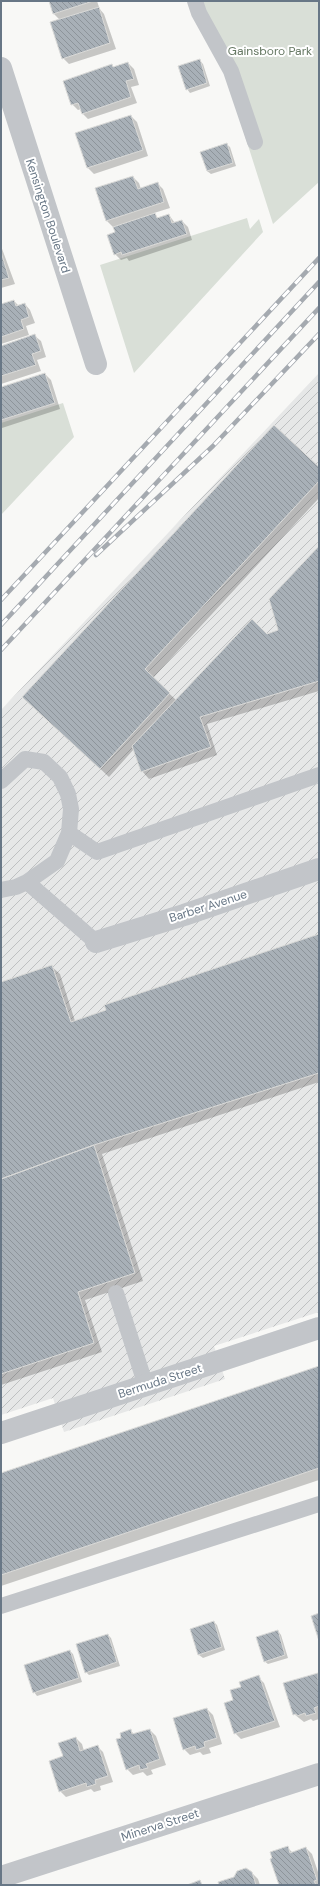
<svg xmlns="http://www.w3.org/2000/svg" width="320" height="1886" viewBox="0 0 320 1886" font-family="'DM Sans',sans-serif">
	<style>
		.industrial { fill: url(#industrial-furrows) }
		.green { fill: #d9dfd7 }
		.shadow { fill: #0003 }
		.building { fill: url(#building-back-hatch); stroke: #dadad8 }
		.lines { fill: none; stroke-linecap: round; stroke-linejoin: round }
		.lane { stroke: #c2c5c9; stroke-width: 16 }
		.street { stroke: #c2c5c9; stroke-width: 22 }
		.rail-casing { stroke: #a5aab0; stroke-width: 4.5 }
		.rail { stroke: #fff; stroke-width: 3; stroke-dasharray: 9; stroke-linecap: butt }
		.labels { text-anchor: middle; stroke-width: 4; stroke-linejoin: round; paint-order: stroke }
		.park-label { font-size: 12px; fill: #667863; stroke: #fff }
		.street-label { font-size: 12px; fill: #687786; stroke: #fff }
	</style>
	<defs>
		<pattern id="industrial-furrows" width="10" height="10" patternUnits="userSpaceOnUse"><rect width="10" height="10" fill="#e6e7e7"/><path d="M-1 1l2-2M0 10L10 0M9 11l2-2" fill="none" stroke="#bec0c1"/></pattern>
		<pattern id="building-back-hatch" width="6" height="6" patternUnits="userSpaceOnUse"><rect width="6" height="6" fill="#a8b0b7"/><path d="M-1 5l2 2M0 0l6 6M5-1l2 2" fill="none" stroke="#8d949a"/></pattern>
	</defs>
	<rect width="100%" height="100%" fill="#f8f8f6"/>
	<!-- industrial -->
	<path class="industrial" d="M319,373v939l-105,34 11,33 -161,53 -11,-34 -52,17v-705z"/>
	<!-- green -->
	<path class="green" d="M202,1h117v181l-46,42z
		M247,218l3,11 9,-10 4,13 -129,141 -34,-108z
		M63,403l11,34 -73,78v-92z"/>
	<!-- shadow -->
	<path class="shadow" d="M50,1h47l2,6h-1l6,7 12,35 -47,15 -6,-6 -3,-38 -6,-6z
		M199,60l4,4 7,22 -20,7 -3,-4z
		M128,63l6,6 5,16 -8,2 6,16 -49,16 -6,-6 -1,-4 -3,1 -6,-6 40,-38 2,2z
		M131,116l6,6 11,34 -54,18 -6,-6z
		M226,144l4,3 6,19 -25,8 -4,-3z
		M133,177l6,6 2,6 16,-6 6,6 7,19 -16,5 5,6 10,-4 6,8 7,-2 6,6 4,13 -63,21 -2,-3 -6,2 -6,-6 1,-21 -3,-6 -6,-6 -11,-32z
		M1,246l14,38 -14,4z
		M14,301l5,5 6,-2 5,6 5,13 -9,3 3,9 -28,9v-39z
		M35,336l6,5 5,16 -9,3 4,11 -40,13v-37z
		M45,374l6,6 9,29 -58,19 -1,-39z
		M319,469v29l-166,180 23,22 91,-65 12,-4 40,-84v144l-112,33 10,31 -68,24 -7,-8 -8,-22 -25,28 -77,-72z
		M319,935v147l-217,72 41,127 -58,19 17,52 -101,33v-401l51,-17 8,7 15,47z
		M319,1367v113l-318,106v-112z
		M214,1622l3,3 8,25 -22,8 -4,-3 -8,-26z
		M278,1631l3,4 7,23 -20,6 -4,-3z
		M108,1635l3,3 9,28 -31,9 -3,-3z
		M70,1651l3,3 9,28 -45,14 -3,-4z
		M318,1674l1,45 -6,2 -2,-2 -7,3 -10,-8z
		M258,1677l6,6 16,44 -39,12 -6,-6 -1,-33 8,-13z
		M207,1709l6,6 9,29 -13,4 2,5 -8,2 -3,-3 -10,3 -6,-6z
		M130,1730l5,5 15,-5 6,6 10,29 -15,5 2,4 -6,2 -4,-4 -10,3 -6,-6 -5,-31z
		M76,1738l6,6 2,7 13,-5 6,6 10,30 -13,4 1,4 -7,2 -3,-3 -25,8 -6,-6z
		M287,1847l6,6 13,-5 6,6 7,21v10h-38z
		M252,1873l6,6 2,6h-40z"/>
	<!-- building -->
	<path class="building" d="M49,1h44l-40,13z
		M99,7l11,36 -48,16 -12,-37z
		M200,59l7,24 -21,7 -8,-24z
		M128,62l6,17 -8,2 5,16 -49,17 -4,-11 -7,2 -8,-24 49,-17 1,3z
		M131,115l12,35 -56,18 -12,-35z
		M227,143l6,20 -26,8 -7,-19z
		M133,176l5,13 20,-7 6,20 -58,19 -11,-33z
		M155,213l2,5 12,-4 3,9 10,-3 5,14 -65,21 -1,-3 -7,3 -7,-20 8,-3 -2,-5z
		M1,252l8,26 -8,2z
		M14,300l2,6 9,-3 4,14 -8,3 3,9 -23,8v-33z
		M35,334l6,17 -9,3 4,11 -35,11v-30z
		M45,373l10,30 -54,17v-33z
		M274,425l45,42v14l-174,188 25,24 -70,76 -78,-72z
		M319,546v135l-119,36 11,30 -70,25 -9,-26 120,-127 15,15 11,-4 -9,-31z
		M319,934v139l-225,72 -93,34v-197l51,-17 19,57 35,-12 -2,-5z
		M94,1145l41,128 -57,19 16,51 -93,31v-195z
		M319,1366v102l-318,107v-102z
		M319,1613v28l-8,-25z
		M214,1621l8,26 -24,8 -8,-26z
		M278,1630l7,25 -21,7 -8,-25z
		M108,1634l9,28 -32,11 -9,-29z
		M70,1650l9,28 -46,15 -9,-28z
		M318,1673l1,33 -5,2 2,5 -10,3 -1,-3 -8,3 -1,-2 -3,1 -10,-32z
		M259,1675l16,46 -41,13 -10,-31 9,-3 -3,-10 11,-3 -2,-5z
		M207,1708l10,30 -13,4 1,5 -9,3 -1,-4 -12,4 -10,-32z
		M131,1729l1,5 18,-5 10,30 -14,5 2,4 -8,2 -1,-5 -13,5 -10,-31 5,-1 -1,-5z
		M76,1737l4,14 18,-6 10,31 -13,4 1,4 -9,3 -1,-4 -27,9 -10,-31 14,-5 -5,-13z
		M288,1846l2,7 16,-6 11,33 -3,1 2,4h-37l-9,-26 2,-1 -2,-6z
		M246,1868l6,4 4,13h-37l-1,-3 16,-5 3,-6z
		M200,1880l2,5h-15z"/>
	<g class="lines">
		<!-- lane -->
		<path class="lane" d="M195,1l4,12 32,58 24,71
			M1,781l24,-22 19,3 16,15 8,17 3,15 -2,24 -12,28 -30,21 -11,5 -15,3
			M69,833l28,19 222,-77
			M27,882l69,60
			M116,1293l30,93
			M1,1606l318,-102"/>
		<!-- street -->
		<path class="street" d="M1,68l95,296
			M96,942l88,-27 135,-46
			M1,1433l318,-105
			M1,1877l318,-103"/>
		<defs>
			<path id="rail" d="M96,555l117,-109 106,-112
				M1,600l318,-342
				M1,625l318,-343
				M1,650l318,-342"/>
		</defs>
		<!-- rail casing -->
		<use href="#rail" class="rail-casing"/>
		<!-- rail -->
		<use href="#rail" class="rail"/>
	</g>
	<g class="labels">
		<!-- park labels -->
		<g class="park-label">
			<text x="270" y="55">Gainsboro Park</text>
		</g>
		<!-- street labels -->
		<g class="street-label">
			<text transform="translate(48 216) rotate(72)" y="4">Kensington Boulevard</text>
			<text transform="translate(208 906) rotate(-18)" y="4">Barber Avenue</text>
			<text transform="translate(160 1381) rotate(-18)" y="4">Bermuda Street</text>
			<text transform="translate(160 1825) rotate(-18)" y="4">Minerva Street</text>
		</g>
	</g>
	<!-- border -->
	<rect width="320" height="1886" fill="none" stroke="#687786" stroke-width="4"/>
</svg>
